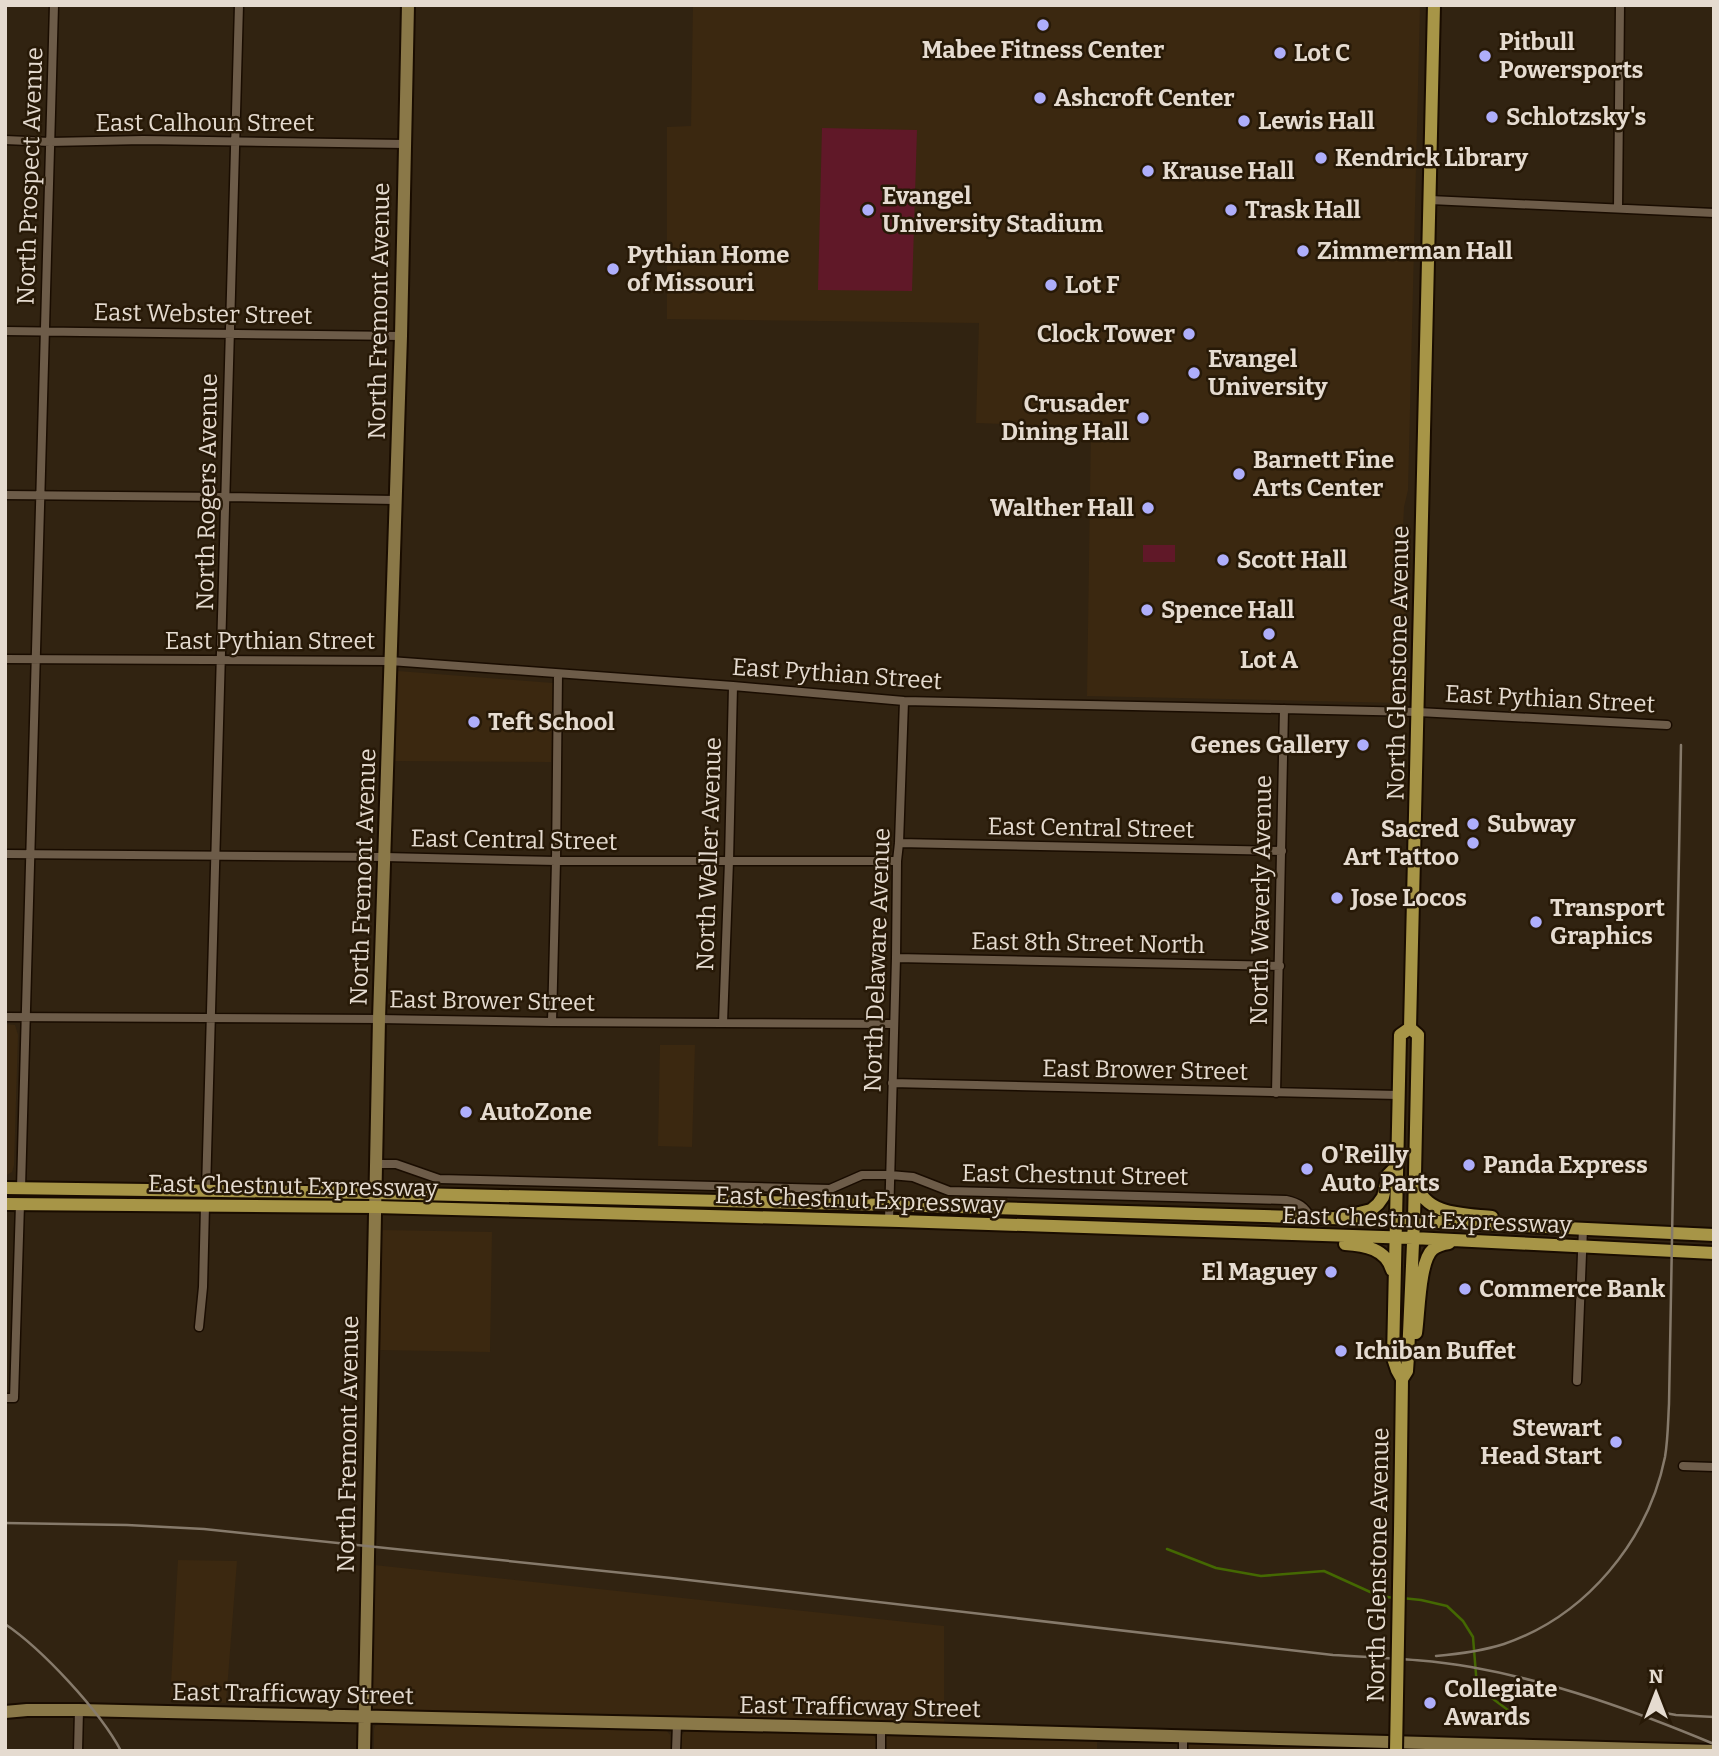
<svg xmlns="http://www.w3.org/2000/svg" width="1719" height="1756" viewBox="0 0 1719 1756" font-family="Bitter,serif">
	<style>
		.built { fill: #3b2810 }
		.green { fill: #601828 }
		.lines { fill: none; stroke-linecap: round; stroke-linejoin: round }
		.stream { stroke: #446802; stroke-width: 2.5 }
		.street-casing { stroke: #190c00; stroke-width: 11 }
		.secondary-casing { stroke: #190c00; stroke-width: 16 }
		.primary-casing { stroke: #190c00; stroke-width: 16 }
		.street { stroke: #6d5c49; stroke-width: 8 }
		.secondary { stroke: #8a7848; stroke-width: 12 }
		.primary { stroke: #a79547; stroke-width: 12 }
		.rail { stroke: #867a6b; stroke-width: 2.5 }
		.primary-bridge-casing { stroke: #190c00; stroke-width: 16; stroke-linecap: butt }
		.primary-bridge { stroke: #a79547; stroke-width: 12 }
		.poi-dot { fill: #aeaefb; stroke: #271907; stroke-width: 2.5 }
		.labels { text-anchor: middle; stroke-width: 5; stroke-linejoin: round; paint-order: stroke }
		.poi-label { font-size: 24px; font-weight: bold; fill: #e5dbd0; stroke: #271907; text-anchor: start }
		.street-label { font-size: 24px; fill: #e5dbd0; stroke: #271907 }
	</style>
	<rect width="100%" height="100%" fill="#312311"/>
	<!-- built -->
	<path class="built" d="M693,5h727l-12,485 -4,17 -1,22 4,14 -2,153 -4,7 -314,-7 4,-269 -115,-4 3,-100 -312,-4v-192l24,-1z
		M398,671l155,12 -2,79 -156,-1z
		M5,1024l10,1 3,10 -4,130 -2,7 -7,4z
		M660,1045h35l-3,102 -34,-1z
		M382,1230l110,2 -2,120 -110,-2z
		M178,1560l59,1 -11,142 -56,-2z
		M374,1565l570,61v96l-571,-13 -3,-6z
		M378,1725l285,6h4l3,4 1,16h-297v-21l1,-4z
		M685,1731l187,3 4,5v12h-195v-15z
		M888,1735l209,5v11h-213l1,-13z
		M1192,1742l126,4 5,1 5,4h-141l2,-7z"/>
	<!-- green -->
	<path class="green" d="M822,128l95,2 -5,161 -94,-1z
		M1143,545h32v17h-32z"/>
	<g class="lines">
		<!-- stream -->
		<path class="stream" d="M1167,1549l49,19 45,8 63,-5 55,25 16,2
			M1402,1598l19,2 26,6 16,15 10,16 4,50 51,38"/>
		<defs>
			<path id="street" d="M5,140l45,2 93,-2 262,4
				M1430,200l284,13
				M1618,208l2,-203
				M5,331l396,5
				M5,495l221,2 169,3
				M5,659l385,2 343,25 171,15 514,11 249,13
				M899,843l383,8
				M5,854l380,3 171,4h341
				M896,958l384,8
				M5,1017l374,2 173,3 341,2
				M552,1022l4,-161 2,-187
				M723,1023l6,-162 4,-175
				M892,1083l506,12
				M1276,1093l8,-384
				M376,1164h20l43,15 391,10 32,-14h28l23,2 36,14 337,9c13,3 18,6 25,18
				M21,1188l33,-1183
				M206,1191c10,-396 24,-791 33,-1186
				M889,1221l7,-263 1,-97 2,-18 5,-142
				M199,1327l4,-40 2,-81
				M1577,1381l6,-153
				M5,1398h9l6,-194
				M1683,1466l31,1
				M78,1751l1,-41
				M676,1751l1,-27
				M881,1751v-23
				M1183,1751v-15"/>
			<path id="secondary" d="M5,1712l22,-2h52l802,18 833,23
				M364,1751l15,-732 22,-683 7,-331"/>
			<path id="primary" d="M1410,1028l24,-1023
				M1416,1183c9,33 49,31 76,34
				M5,1188l370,5 514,12 507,15 318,15
				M5,1204l370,3 524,14 514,17 301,15
				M1351,1215l20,-5 7,-6 5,-7 5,-22 8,-8
				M1345,1244c20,1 41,5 47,26
				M1416,1333c3,-20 3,-72 17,-84 5,-4 10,-5 16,-6
				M1402,1379l-5,-9 -4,-12 7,-323 10,-7
				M1400,1531l2,-152 5,-8 1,-15 6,-135 4,-186 -8,-7"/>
		</defs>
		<!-- street casing -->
		<use href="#street" class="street-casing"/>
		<!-- secondary casing -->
		<use href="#secondary" class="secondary-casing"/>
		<!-- primary casing -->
		<use href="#primary" class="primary-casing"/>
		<!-- street -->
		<use href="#street" class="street"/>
		<!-- secondary -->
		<use href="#secondary" class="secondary"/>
		<!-- primary -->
		<use href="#primary" class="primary"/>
		<!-- rail -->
		<path class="rail" d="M5,1523l122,2 77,4 467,49 662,77c46,3 92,4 138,12 84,15 164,44 243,77
			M5,1624c37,25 95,87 116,127
			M1436,1656c23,-2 46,-5 68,-12 82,-28 144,-103 161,-187 3,-18 3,-36 4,-53l12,-659
			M1649,1710l27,5 38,2"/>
		<defs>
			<path id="primary-bridge" d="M1396,1751l4,-220"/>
		</defs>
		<!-- primary-bridge casing -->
		<use href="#primary-bridge" class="primary-bridge-casing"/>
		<!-- primary-bridge -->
		<use href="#primary-bridge" class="primary-bridge"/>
	</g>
	<!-- markers -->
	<g class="poi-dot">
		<circle cx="1043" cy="25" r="7"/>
		<circle cx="1280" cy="53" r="7"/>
		<circle cx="1485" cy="56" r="7"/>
		<circle cx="1040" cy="98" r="7"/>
		<circle cx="1492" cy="117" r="7"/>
		<circle cx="1244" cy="121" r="7"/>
		<circle cx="1321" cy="158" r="7"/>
		<circle cx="1148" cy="171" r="7"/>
		<circle cx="868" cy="210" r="7"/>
		<circle cx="1231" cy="210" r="7"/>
		<circle cx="1303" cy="251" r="7"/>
		<circle cx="613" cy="269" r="7"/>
		<circle cx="1051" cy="285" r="7"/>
		<circle cx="1189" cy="334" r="7"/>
		<circle cx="1194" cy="373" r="7"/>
		<circle cx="1143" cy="418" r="7"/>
		<circle cx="1239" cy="474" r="7"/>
		<circle cx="1148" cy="508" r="7"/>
		<circle cx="1223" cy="560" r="7"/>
		<circle cx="1147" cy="610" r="7"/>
		<circle cx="1269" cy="634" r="7"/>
		<circle cx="474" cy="722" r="7"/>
		<circle cx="1363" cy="745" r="7"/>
		<circle cx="1473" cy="824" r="7"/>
		<circle cx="1473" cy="843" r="7"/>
		<circle cx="1337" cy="898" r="7"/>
		<circle cx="1536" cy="922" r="7"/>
		<circle cx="466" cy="1112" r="7"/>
		<circle cx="1469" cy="1165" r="7"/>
		<circle cx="1307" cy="1169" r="7"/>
		<circle cx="1331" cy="1272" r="7"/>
		<circle cx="1465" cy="1289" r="7"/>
		<circle cx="1341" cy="1351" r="7"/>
		<circle cx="1616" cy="1442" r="7"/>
		<circle cx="1430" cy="1703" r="7"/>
	</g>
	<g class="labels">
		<!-- poi labels -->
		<g class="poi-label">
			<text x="1499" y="50">Pitbull<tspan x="1499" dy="28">Powersports</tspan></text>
			<text x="1043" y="58" text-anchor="middle">Mabee Fitness Center</text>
			<text x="1294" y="61">Lot C</text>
			<text x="1054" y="106">Ashcroft Center</text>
			<text x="1506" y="125">Schlotzsky's</text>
			<text x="1258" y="129">Lewis Hall</text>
			<text x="1335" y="166">Kendrick Library</text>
			<text x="1162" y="179">Krause Hall</text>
			<text x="882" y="204">Evangel<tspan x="882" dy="28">University Stadium</tspan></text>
			<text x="1245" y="218">Trask Hall</text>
			<text x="1317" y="259">Zimmerman Hall</text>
			<text x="627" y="263">Pythian Home<tspan x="627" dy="28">of Missouri</tspan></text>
			<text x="1065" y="293">Lot F</text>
			<text x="1175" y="342" text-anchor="end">Clock Tower</text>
			<text x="1208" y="367">Evangel<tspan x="1208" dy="28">University</tspan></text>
			<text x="1129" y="412" text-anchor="end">Crusader<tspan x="1129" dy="28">Dining Hall</tspan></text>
			<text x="1253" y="468">Barnett Fine<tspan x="1253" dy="28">Arts Center</tspan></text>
			<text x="1134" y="516" text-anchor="end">Walther Hall</text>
			<text x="1237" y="568">Scott Hall</text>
			<text x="1161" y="618">Spence Hall</text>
			<text x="1269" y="668" text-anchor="middle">Lot A</text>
			<text x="488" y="730">Teft School</text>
			<text x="1349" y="753" text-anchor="end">Genes Gallery</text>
			<text x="1487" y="832">Subway</text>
			<text x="1459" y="837" text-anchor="end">Sacred<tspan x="1459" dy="28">Art Tattoo</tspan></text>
			<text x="1351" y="906">Jose Locos</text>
			<text x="1550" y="916">Transport<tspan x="1550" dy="28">Graphics</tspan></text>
			<text x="480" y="1120">AutoZone</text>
			<text x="1321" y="1163">O'Reilly<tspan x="1321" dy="28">Auto Parts</tspan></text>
			<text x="1483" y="1173">Panda Express</text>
			<text x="1317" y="1280" text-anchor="end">El Maguey</text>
			<text x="1479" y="1297">Commerce Bank</text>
			<text x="1355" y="1359">Ichiban Buffet</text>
			<text x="1602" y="1436" text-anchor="end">Stewart<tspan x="1602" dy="28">Head Start</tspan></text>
			<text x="1444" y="1697">Collegiate<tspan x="1444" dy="28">Awards</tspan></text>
		</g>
		<!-- street labels -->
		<g class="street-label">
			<text x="205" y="131">East Calhoun Street</text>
			<text transform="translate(30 176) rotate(-88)" y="8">North Prospect Avenue</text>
			<text transform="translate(379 311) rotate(-89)" y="8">North Fremont Avenue</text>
			<text transform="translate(203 314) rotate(1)" y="8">East Webster Street</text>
			<text transform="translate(207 492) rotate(-89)" y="8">North Rogers Avenue</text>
			<text x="270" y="649">East Pythian Street</text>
			<text transform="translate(1398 663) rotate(-89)" y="8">North Glenstone Avenue</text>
			<text transform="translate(837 674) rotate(4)" y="8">East Pythian Street</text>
			<text transform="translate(1550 699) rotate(3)" y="8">East Pythian Street</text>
			<text transform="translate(1091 828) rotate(1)" y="8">East Central Street</text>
			<text transform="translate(514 840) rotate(1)" y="8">East Central Street</text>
			<text transform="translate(709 854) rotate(-88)" y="8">North Weller Avenue</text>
			<text transform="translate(363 877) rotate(-88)" y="8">North Fremont Avenue</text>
			<text transform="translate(1261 900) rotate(-89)" y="8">North Waverly Avenue</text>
			<text transform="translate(1088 943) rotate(1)" y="8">East 8th Street North</text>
			<text transform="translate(877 960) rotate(-88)" y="8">North Delaware Avenue</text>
			<text transform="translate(492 1001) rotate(1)" y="8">East Brower Street</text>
			<text transform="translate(1145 1070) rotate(1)" y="8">East Brower Street</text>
			<text transform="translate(1075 1175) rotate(1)" y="8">East Chestnut Street</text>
			<text transform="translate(293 1186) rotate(1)" y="8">East Chestnut Expressway</text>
			<text transform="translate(860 1200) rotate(2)" y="8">East Chestnut Expressway</text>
			<text transform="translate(1427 1220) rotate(2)" y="8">East Chestnut Expressway</text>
			<text transform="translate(348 1444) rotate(-89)" y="8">North Fremont Avenue</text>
			<text transform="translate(1378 1565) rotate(-89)" y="8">North Glenstone Avenue</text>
			<text transform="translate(293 1694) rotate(1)" y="8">East Trafficway Street</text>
			<text transform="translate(860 1707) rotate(1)" y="8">East Trafficway Street</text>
		</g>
	</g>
	<!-- border -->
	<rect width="1719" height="1756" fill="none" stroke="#e5dbd0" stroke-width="14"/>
	<!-- north arrow -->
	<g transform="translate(1656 1693)" stroke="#271907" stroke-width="5" paint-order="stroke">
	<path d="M0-5L12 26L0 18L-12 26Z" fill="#e5dbd0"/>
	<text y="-10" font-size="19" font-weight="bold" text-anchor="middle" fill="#e5dbd0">N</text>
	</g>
</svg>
